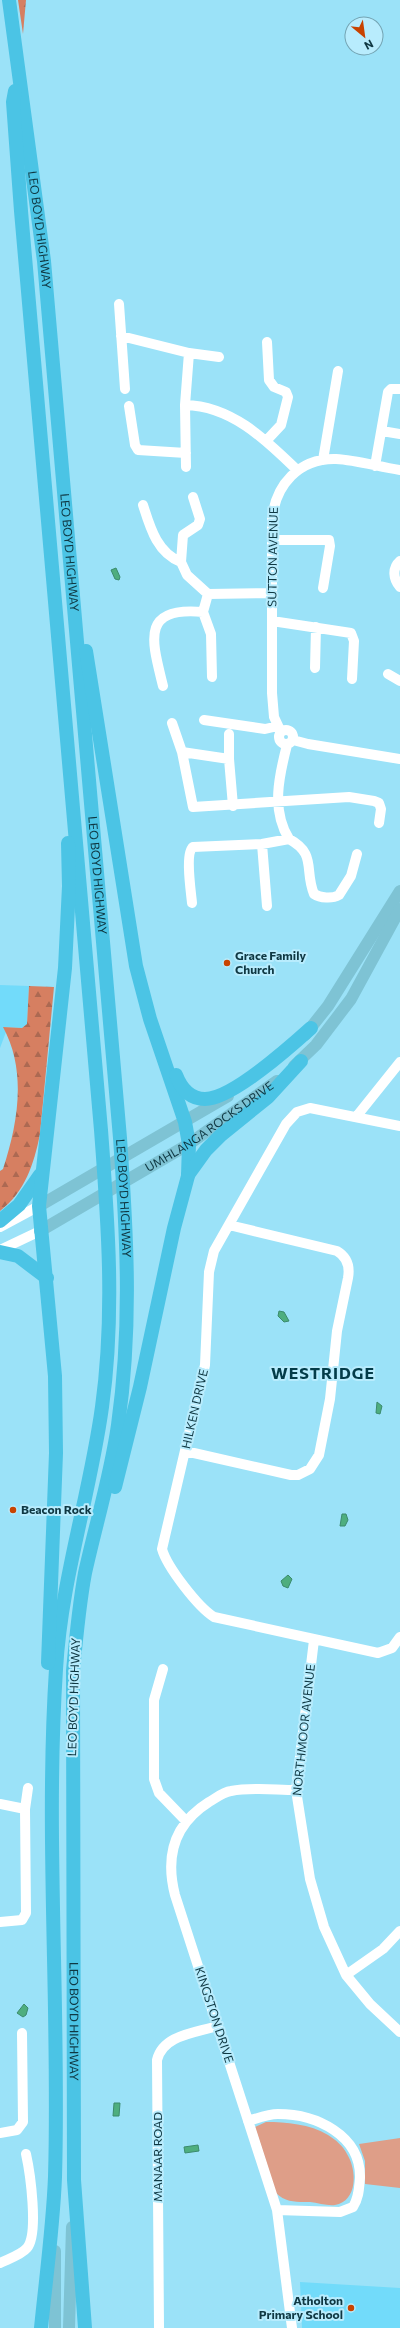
<svg xmlns="http://www.w3.org/2000/svg" width="400" height="2328" viewBox="0 0 400 2328" font-family="Commissioner,sans-serif">
	<style>
		.built { fill: #72dbfa }
		.forest { fill: url(#forest-firs) }
		.green { fill: #de9e88 }
		.water { fill: #4eae7f; stroke: #3b8b6d }
		.lines { fill: none; stroke-linecap: round; stroke-linejoin: round }
		.minor { stroke: #fff; stroke-width: 10 }
		.major { stroke: #7ec3d4; stroke-width: 12 }
		.highway { stroke: #4bc4e5; stroke-width: 14 }
		.poi-dot { fill: #c84300; stroke: #b8ecfd; stroke-width: 1.5 }
		.labels { text-anchor: middle; stroke-width: 4; stroke-linejoin: round; paint-order: stroke }
		.street-label { font-size: 12px; fill: #0f3843; stroke: #b8ecfd }
		.poi-label { font-size: 12px; font-weight: bold; fill: #0f3843; stroke: #b8ecfd; text-anchor: start }
		.district-label { font-size: 16px; font-weight: bold; letter-spacing: 1px; fill: #033c49; stroke: #b8ecfd }
	</style>
	<defs>
		<pattern id="forest-firs" width="22" height="20" patternUnits="userSpaceOnUse"><rect width="22" height="20" fill="#d67f61"/><path d="M5 1l3.5 6h-7zM16 11l3.5 6h-7z" fill="#ac6952"/></pattern>
	</defs>
	<rect width="100%" height="100%" fill="#9be2f8"/>
	<!-- built -->
	<path class="built" d="M0,985l29,1 -2,38 -5,4 -18,-1 2,5 -6,16z
		M300,2282l100,6v40h-98z"/>
	<!-- forest -->
	<path class="forest" d="M18,0h8l-3,34z
		M29,986l25,1 -14,147c-6,30 -15,58 -40,77v-40l3,-2c15,-46 24,-98 0,-142l19,1 5,-4z"/>
	<!-- green -->
	<path class="green" d="M266,2122c20,0 44,2 62,13 8,5 15,11 19,19 10,16 11,47 -12,51 -7,1 -17,-2 -25,-3 -12,0 -24,1 -34,-9l-21,-66z
		M400,2138v50l-35,-4v-23l-6,-17z"/>
	<!-- water -->
	<path class="water" d="M116,568l4,9 -1,3 -4,-1 -4,-9z
		M279,1311l5,1 5,9 -5,1 -6,-6z
		M377,1402l5,4 -2,8 -4,-1z
		M342,1514h4l2,6 -3,6h-5z
		M288,1575l4,4 -4,9 -5,-2 -2,-5z
		M24,2004l4,4 -2,7 -3,2 -6,-4z
		M114,2103h6l-1,13h-6z
		M198,2145l1,6 -14,2 -1,-6z"/>
	<g class="lines">
		<!-- minor -->
		<path class="minor" d="M119,304l6,85
			M121,336l68,17 30,4
			M185,405c47,1 81,35 112,65
			M129,406l6,39 3,5 48,3
			M382,431l18,3
			M266,441l15,-16 7,-28 -2,-5 -12,-5 -5,-7 -2,-38
			M323,460l15,-89
			M375,466l13,-74 3,-3h9
			M186,467l-1,-62 4,-52
			M193,497l7,22 -2,6 -15,10 -2,27 6,13 21,19 64,-1
			M143,505c7,22 14,48 38,57
			M272,540h57l1,6 -7,42
			M400,561c-8,7 -7,18 0,26
			M208,594l-5,18 8,22 1,43
			M272,621l79,12 3,8 -2,38
			M315,668l1,-41
			M388,674l12,7
			M163,686c-11,-45 -23,-80 40,-74
			M204,720l61,9 13,-3
			M172,723l10,29 11,55 156,-10 25,4 5,2 2,6 -2,14
			M279 737a7 7 0 1 1 14 0a7 7 0 1 1-14 0Z
			M281,732l-7,-15 -2,-24v-173c3,-35 27,-62 64,-61 21,1 43,8 64,11
			M229,734v25l4,47
			M293,740l15,4 92,15
			M287,745c-8,31 -16,65 2,94
			M182,752l47,7
			M262,844l5,62
			M192,903c-1,-11 -7,-50 1,-56l69,-3 27,-5c28,15 15,31 25,55 6,4 18,5 25,1l12,-19 6,-22
			M356,1117l44,-55
			M400,1126l-90,-18 -13,4 -11,12 -72,127 -5,21 -4,93 -43,184c5,18 36,58 52,68l164,36 14,-5 8,-11
			M0,1227l39,-21
			M0,1250l40,-19
			M185,1451l106,24h7l12,-6 9,-14 11,-56 7,-68 11,-53c2,-11 -1,-21 -11,-27l-108,-26
			M314,1640l-18,150 14,89 14,48 22,48 24,29 30,28
			M163,1669l-9,31v79l5,14 27,28
			M0,1804l25,5
			M0,1922l22,-2 4,-7 -1,-104 3,-21
			M346,1975l37,-26 17,-18
			M248,2121c10,-3 20,-7 30,-7 38,0 83,21 82,64 -1,10 -1,20 -7,29l-13,5 -63,-2
			M0,2133l17,-3 6,-8 -1,-89
			M0,2263c8,-4 21,-8 27,-15 12,-14 3,-76 -1,-94
			M159,2328l-2,-268c6,-25 38,-27 60,-34
			M292,2328l-15,-118 -102,-315c-10,-39 -1,-71 34,-93 7,-4 14,-10 22,-11 21,-4 44,-1 65,-1"/>
		<!-- major -->
		<g class="major">
			<path d="M305,1035l23,-29 72,-115"/>
			<path d="M294,1066l22,-21 35,-46 49,-90"/>
			<path d="M39,1206l189,-110"/>
			<path id="s1" d="M40,1231l149,-87 88,-63"/>
			<path d="M55,2328v-77"/>
			<path d="M69,2328l3,-101"/>
		</g>
		<!-- highway -->
		<g class="highway">
			<path id="s2" d="M9,0l35,261 76,877c7,99 12,188 -2,287 -7,50 -22,98 -33,148 -6,32 -9,65 -12,98l1,509 11,148"/>
			<path d="M15,91l-2,11 8,109 80,919c7,92 14,184 1,277 -12,88 -41,173 -46,262 -11,169 4,339 -1,508 -2,50 -9,101 -14,151"/>
			<path d="M86,651l50,315 14,53 35,103 4,22 -1,32 -14,52 -34,159 -25,100"/>
			<path d="M176,1075c5,13 13,24 29,24 27,0 86,-53 106,-71"/>
			<path d="M188,1175l18,-25 15,-15 47,-38 33,-36"/>
			<path d="M0,1221l19,-16 21,-30"/>
			<path d="M0,1252l18,4 29,22"/>
			<path d="M48,1663l8,-210 -1,-77 -16,-170 26,-238 4,-82 -1,-43"/>
		</g>
	</g>
	<!-- markers -->
	<g class="poi-dot">
		<circle cx="227" cy="963" r="4"/>
		<circle cx="13" cy="1510" r="4"/>
		<circle cx="351" cy="2308" r="4"/>
	</g>
	<g class="labels">
		<!-- street labels -->
		<g class="street-label">
			<text dy="4" stroke="none"><textPath href="#s2" startOffset="232">LEO BOYD HIGHWAY</textPath></text>
			<text dy="4" stroke="none"><textPath href="#s2" startOffset="556">LEO BOYD HIGHWAY</textPath></text>
			<text transform="translate(273 557) rotate(-89)" y="4">SUTTON AVENUE</text>
			<text dy="4" stroke="none"><textPath href="#s2" startOffset="880">LEO BOYD HIGHWAY</textPath></text>
			<text dy="4" stroke="none"><textPath href="#s1" startOffset="199">UMHLANGA ROCKS DRIVE</textPath></text>
			<text dy="4" stroke="none"><textPath href="#s2" startOffset="1204">LEO BOYD HIGHWAY</textPath></text>
			<text transform="translate(195 1409) rotate(-77)" y="4">HILKEN DRIVE</text>
			<text transform="translate(74 1697) rotate(-88)" y="4">LEO BOYD HIGHWAY</text>
			<text transform="translate(304 1730) rotate(-84)" y="4">NORTHMOOR AVENUE</text>
			<text transform="translate(214 2015) rotate(72)" y="4">KINGSTON DRIVE</text>
			<text dy="4" stroke="none"><textPath href="#s2" startOffset="2032">LEO BOYD HIGHWAY</textPath></text>
			<text transform="translate(158 2157) rotate(-90)" y="4">MANAAR ROAD</text>
		</g>
		<!-- poi labels -->
		<g class="poi-label">
			<text x="235" y="960">Grace Family<tspan x="235" dy="14">Church</tspan></text>
			<text x="21" y="1514">Beacon Rock</text>
			<text x="343" y="2305" text-anchor="end">Atholton<tspan x="343" dy="14">Primary School</tspan></text>
		</g>
		<!-- district labels -->
		<g class="district-label">
			<text x="323" y="1379">WESTRIDGE</text>
		</g>
	</g>
	<!-- north arrow -->
	<g transform="translate(364 36) rotate(151)"><circle r="19" fill="#b8ecfd" stroke="#74a4b3"/>
	<path d="M0-3L7 15L0 10L-7 15Z" fill="#c84300"/>
	<text y="-6" font-size="11" font-weight="bold" text-anchor="middle" fill="#0f3843">N</text>
	</g>
</svg>
